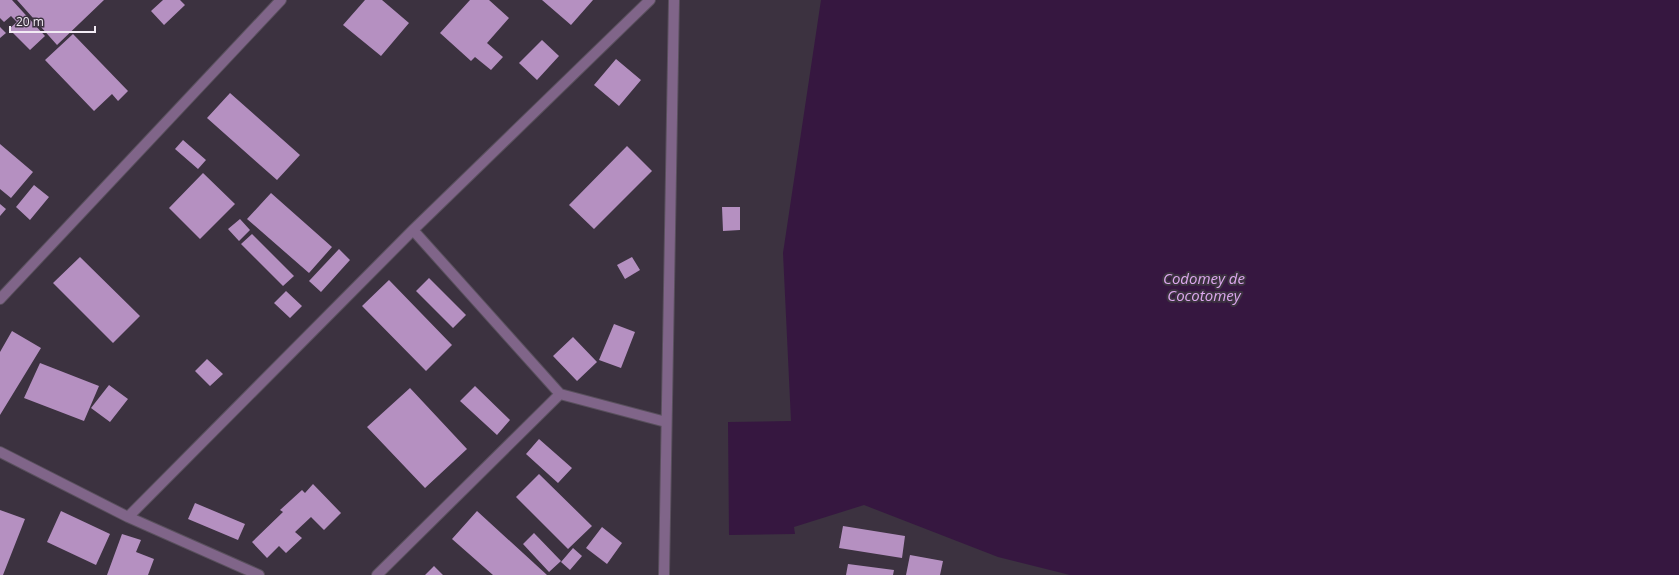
<svg xmlns="http://www.w3.org/2000/svg" width="1679" height="575" viewBox="0 0 1679 575" font-family="'Open Sans',sans-serif">
	<style>
		.water { fill: #361740 }
		.building { fill: #b590c1 }
		.lines { fill: none; stroke-linecap: round; stroke-linejoin: round }
		.minor-casing { stroke: #59505d; stroke-width: 12 }
		.minor { stroke: #806589; stroke-width: 10 }
		.labels { text-anchor: middle; stroke-width: 4; stroke-linejoin: round; paint-order: stroke }
		.water-label { font-size: 15px; font-style: italic; fill: #dda8ee; stroke: #3c3240 }
	</style>
	<rect width="100%" height="100%" fill="#3c3240"/>
	<!-- water -->
	<path class="water" d="M821,0h858v575h-609l-72,-18 -134,-52 -70,22 1,7 -66,1 -1,-113 63,-1 -8,-168z"/>
	<!-- building -->
	<path class="building" d="M0,0h12l33,36 -15,14 -21,-21 8,-7 -6,-6 -7,6 -4,-4z
		M17,0h87l-47,45z
		M163,0h17l5,5 -21,20 -13,-14z
		M365,0h17l27,23 -28,33 -38,-31z
		M470,0h19l20,18 -22,25 16,14 -12,13 -16,-13 -4,4 -31,-28z
		M542,0h51l-22,25z
		M0,27l6,6 -6,5z
		M73,34l55,57 -10,10 -6,-7 -18,17 -49,-51z
		M542,40l17,16 -22,24 -18,-17z
		M616,59l25,21 -22,26 -25,-21z
		M230,93l70,62 -23,25 -70,-62z
		M183,140l23,20 -8,9 -23,-20z
		M0,144l33,28 -22,26 -11,-9z
		M627,146l25,25 -58,58 -25,-24z
		M203,173l32,31 -35,35 -31,-31z
		M34,185l15,12 -19,23 -14,-13z
		M271,193l61,54 -23,26 -62,-54z
		M0,204l6,5 -6,7z
		M722,207h18v23l-17,1z
		M240,219l10,11 -11,11 -11,-12z
		M252,234l42,42 -11,10 -42,-42z
		M339,249l11,11 -29,32 -12,-11z
		M80,257l60,59 -27,27 -60,-60z
		M632,257l8,13 -15,9 -8,-14z
		M429,278l37,37 -13,13 -37,-37z
		M389,280l63,65 -26,26 -64,-65z
		M286,291l16,15 -12,12 -16,-15z
		M614,324l21,8 -14,36 -22,-8z
		M12,331l29,17 -41,67v-63z
		M573,337l24,25 -20,19 -24,-25z
		M207,359l16,15 -13,12 -15,-15z
		M40,363l59,23 -15,35 -60,-23z
		M109,385l19,14 -18,23 -19,-14z
		M475,386l35,34 -13,15 -37,-34z
		M410,388l57,61 -42,39 -58,-61z
		M539,439l33,29 -14,15 -32,-29z
		M539,474l53,52 -24,23 -52,-52z
		M313,484l28,29 -17,17 -13,-13 -16,15 7,6 -16,15 -7,-7 -12,12 -15,-16 31,-30 -3,-2 22,-20 3,3z
		M195,503l50,21 -7,16 -50,-21z
		M0,510l25,9 -22,56h-3z
		M61,511l49,23 -14,31 -49,-23z
		M477,511l70,64h-54l-41,-36z
		M843,526l62,10 -3,22 -63,-10z
		M602,527l20,16 -15,21 -21,-16z
		M534,533l27,28 -12,11 -26,-28z
		M122,534l19,6 -5,12 18,7 -6,16h-41z
		M573,548l9,8 -12,14 -9,-8z
		M910,555l33,6 -3,14h-34z
		M848,564l46,6 -1,5h-47z
		M434,566l9,9h-18z"/>
	<g class="lines">
		<defs>
			<path id="minor" d="M413,230l147,164 106,28
				M0,299l281,-299
				M0,452l128,65 131,58
				M128,517l285,-287 237,-230
				M377,575l183,-181
				M664,575l10,-575"/>
		</defs>
		<!-- minor casing -->
		<use href="#minor" class="minor-casing"/>
		<!-- minor -->
		<use href="#minor" class="minor"/>
	</g>
	<g class="labels">
		<!-- water labels -->
		<g class="water-label">
			<text x="1204" y="284">Codomey de<tspan x="1204" dy="17">Cocotomey</tspan></text>
		</g>
	</g>
	<!-- scale -->
	<path d="M10 26v6h85v-6" fill="none" stroke="#f2ebf4" stroke-width="2"/>
	<text x="16" y="26" font-size="12" fill="#f2ebf4" stroke="#3c3240" stroke-width="3" paint-order="stroke">20 m</text>
</svg>
